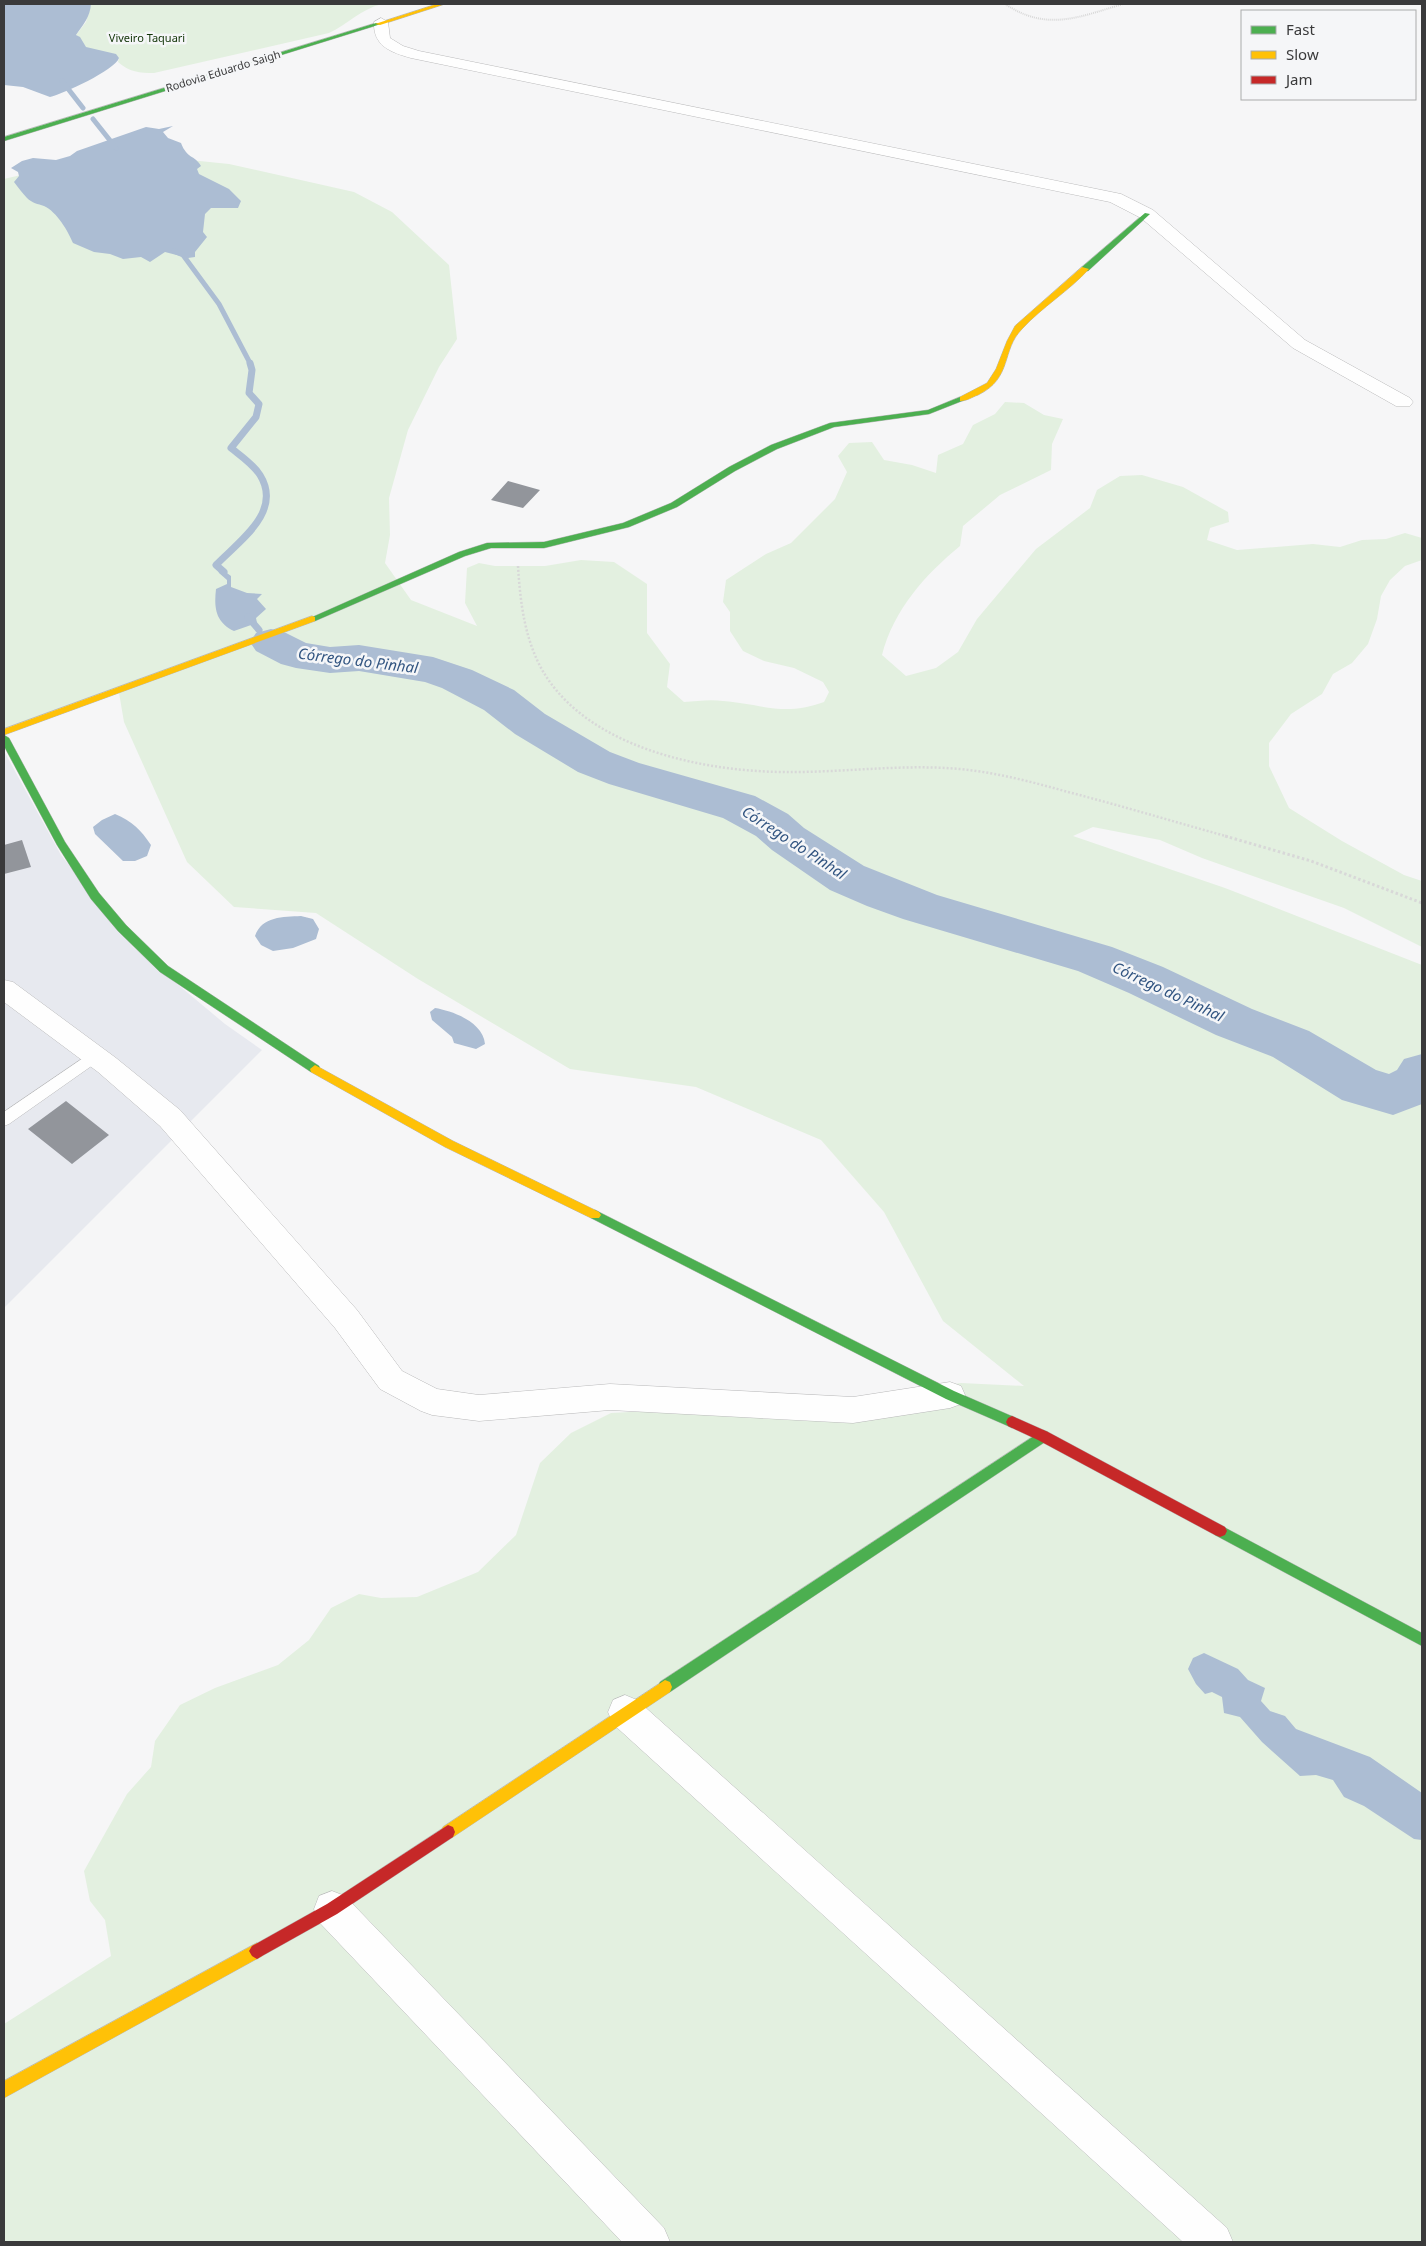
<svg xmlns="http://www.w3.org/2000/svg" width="1426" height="2246" viewBox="0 0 1426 2246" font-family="'Noto Sans',sans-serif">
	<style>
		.built { fill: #e7e9ef }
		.green { fill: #e3f0e0 }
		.water { fill: #acbdd3 }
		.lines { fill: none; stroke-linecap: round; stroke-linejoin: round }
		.stream-far1 { stroke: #acbdd3; stroke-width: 5 }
		.stream { stroke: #acbdd3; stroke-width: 7 }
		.river { fill: #acbdd3; fill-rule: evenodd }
		.building { fill: #92959b }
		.lane-casing { stroke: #b9b9ba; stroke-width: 1 }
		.street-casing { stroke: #b9b9ba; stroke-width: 1 }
		.fast-casing { stroke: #b9b9ba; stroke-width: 1 }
		.slow-casing { stroke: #b9b9ba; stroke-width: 1 }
		.jam-casing { stroke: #b9b9ba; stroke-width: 1 }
		.path-far2 { stroke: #d8d8d8; stroke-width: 2; stroke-dasharray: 1 1; stroke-linecap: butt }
		.path-far1 { stroke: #d8d8d8; stroke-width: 2.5; stroke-dasharray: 2 2; stroke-linecap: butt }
		.path { stroke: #d8d8d8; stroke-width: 3; stroke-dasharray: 2.5 2.5; stroke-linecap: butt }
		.lane { fill: #fefefe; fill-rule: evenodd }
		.street { fill: #fefefe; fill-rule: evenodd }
		.fast { fill: #4caf50; fill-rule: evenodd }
		.slow { fill: #ffc107; fill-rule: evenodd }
		.jam { fill: #c62828; fill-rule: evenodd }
		.labels { text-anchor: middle; stroke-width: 5; stroke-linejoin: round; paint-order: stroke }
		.far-park-label { font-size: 11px; fill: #103305; stroke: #f5f6f8 }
		.far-street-label { font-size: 11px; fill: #3a3a3b; stroke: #f5f6f8 }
		.water-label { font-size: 15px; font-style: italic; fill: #315480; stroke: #f5f6f8 }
	</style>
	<rect width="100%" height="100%" fill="#f6f6f7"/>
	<!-- built -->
	<path class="built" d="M4,751l57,104 72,92 92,77 37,26 -258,258z"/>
	<!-- green -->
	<path class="green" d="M91,4h291c-21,5 -34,20 -53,29l-175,40c-14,0 -25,-1 -36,-11l1,-4c-11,-6 -27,-6 -33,-10 -5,-4 -4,-10 -10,-13l10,-13z
		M160,157l69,7 125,28 38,20 57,53 8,74 -18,28 -31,63 -19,68 1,37 -5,28 26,37 66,26 -12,-23 2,-35 12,-5 16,3h50l36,-6 33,2 33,22v49l23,31 -3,23 17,15c13,-1 27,-3 39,-1 40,3 60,16 101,1l5,-10 -6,-10 -29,-14 -30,-7 -21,-10 -13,-20v-19l-7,-10 3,-22 40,-26 25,-11 44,-44 12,-27 -9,-16 11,-13 23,-1 12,18 28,5 24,8 2,-18 25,-11 10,-19 22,-11 10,-12 19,1 20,12 19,4 -11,25 -1,26 -51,25 -37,31 -3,20c-35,29 -66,63 -78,109l24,21 30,-8 22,-16 19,-33 59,-70 54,-41 7,-18 23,-14 22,-1 41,12 45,25 1,10 -19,6 -3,12 30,10 76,-6 27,3 22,-7 24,-1 19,-6 17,5v22l-17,6 -15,14 -9,16 -4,23 -9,25 -16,19 -19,11 -11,20 -31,20 -22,29v23l20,42 53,33 62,34 18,6v66l-78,-39 -142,-50 -42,-18 -67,-13 -20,9 152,52 197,77v1277h-1418v-218l107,-68 -6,-36 -15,-19 -6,-30 43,-77 24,-27 4,-26 25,-36 35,-17 63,-23 31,-25 22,-32 28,-14 22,4 36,-1 61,-25 38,-37 24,-72 31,-30 40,-20 222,-12 128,-18 63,3 -81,-65 -59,-109 -63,-72 -125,-53 -126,-18 -152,-90 -102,-66 -82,-6 -47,-45 -63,-140 -6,-35 -114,42v-550l46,-11z"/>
	<!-- water -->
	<path class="water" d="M4,4h87c-1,13 -8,21 -15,31l4,2 6,10 30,7 3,4c-4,12 -56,36 -69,39l-27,-10 -19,-2z
		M173,126l-10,6 5,6 13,5c6,16 14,12 20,23l-4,3 2,5 30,15 12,12 -3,7h-27l-6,6 -2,18 4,5 -12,15v5l-7,1 -23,-6 -15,10 -9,-5 -18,2 -13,-5 -16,-2 -21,-9c-5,-12 -16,-31 -29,-37 -6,-2 -12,-3 -17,-8 -5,-5 -9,-11 -13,-16l5,-6 -1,-4 -7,-4 11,-7 11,-3 23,2 14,-4 7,-5 69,-24 13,2z
		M216,565l15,11v11l16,6 15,1 -5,5 9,10 -10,9 1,5 -23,8c-19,-9 -20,-24 -18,-42l11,-5v-4l-8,-7z
		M115,814c17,7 26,16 36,31l-4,11 -12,5h-12l-28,-27 -2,-7 9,-7z
		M301,916l12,3 6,10 -3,10 -23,9 -20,3 -12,-6 -6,-9c7,-20 28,-19 46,-20z
		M435,1008c18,3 48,14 50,36l-9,5 -22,-6 -2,-6 -20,-17 -2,-8z
		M1204,1653l34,16 10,11 17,8 -4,13 9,10 15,5 11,13 74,28 52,36v47l-8,-1 -50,-33 -20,-9 -11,-17 -17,-5 -16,1 -38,-34 -22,-25 -16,-4 -2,-16 -10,-5 -7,2 -9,-10 -8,-15 5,-11z"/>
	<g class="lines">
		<!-- stream-far1 -->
		<path class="stream-far1" d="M62,81l21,27
			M93,119l23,29
			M174,251l9,4 36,49 32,61"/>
		<!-- stream -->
		<path class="stream" d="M224,572l-8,-7c23,-24 67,-53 44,-90 -7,-11 -19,-19 -29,-27l25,-31 3,-13 -10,-11 3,-23 -2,-7
			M248,617l11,13"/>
		<!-- river -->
		<path class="river" d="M271,629l15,4 20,10 24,4 29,-2 74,12 39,13 42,20 31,24 65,38 29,11 116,33 33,18 16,14 60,38 73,29 175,52 51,20 89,42 57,22 67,39 13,4 8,-4 7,-11 18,-5v50l-29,11 -51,-15 -69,-43 -57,-22 -87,-42 -51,-22 -175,-52 -36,-13 -37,-16 -58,-40 -16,-14 -33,-18 -114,-34 -31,-12 -63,-38 -31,-24 -42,-22 -17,-6 -66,-11 -29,2 -34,-5 -15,-4 -25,-13 -6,-9 6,-9z"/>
	</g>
	<!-- building -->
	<path class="building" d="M508,481l32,9 -17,18 -32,-8z
		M22,840l9,27 -27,7v-29z
		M66,1101l43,34 -37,29 -44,-35z"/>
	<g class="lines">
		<defs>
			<path id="lane" d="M95,1050l5,2 2,4 -2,4 -91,64 -5,2v-14z"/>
			<path id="street" d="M381,18l7,4 2,16 13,8 16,5 702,143 32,16 152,130 105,58 3,4 -3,4h-14l-103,-58 -152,-130 -31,-16 -699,-144c-21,-6 -38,-12 -37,-36z
				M4,980l9,2 103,76 64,52 177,200 45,61 35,18 42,6 131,-11 243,13 97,-15 11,4 4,9 -4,9 -11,4 -97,15 -243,-13 -131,11 -47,-6 -11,-4 -41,-22 -45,-61 -175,-202 -62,-54 -94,-70z
				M625,1695l12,5 590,528 6,14h-50l-570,-518 -5,-12 5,-12z
				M332,1891l13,5 319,332 6,14h-48l-303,-320 -5,-13 5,-13z"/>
			<path id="fast" d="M376,23l5,1 -377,117v-4z
				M1145,213l5,1 -62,57h-6v-4z
				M960,397l7,2 -38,15 -95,13 -57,22 -42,22 -58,36 -48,20 -85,21h-53l-26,8 -150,65h-6l-1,-2 151,-67 28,-9 57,-1 79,-19 48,-20 58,-36 42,-22 59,-22 98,-13z
				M4,735l5,3 56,104 34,51 27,32 42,41 151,100 1,3 -1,3h-8l-151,-100 -42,-41 -27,-32 -34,-54 -53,-99z
				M595,1210l359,181 62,27 2,4 -2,4 -4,2 -4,-2 -62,-27 -355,-181 -2,-3 2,-3z
				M1043,1430l5,2 1,4 -1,4 -378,252 -5,2 -5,-2 -2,-5 2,-5z
				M1220,1525l202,108v13l-207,-111 -2,-4 2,-4z"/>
			<path id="slow" d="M437,4h8l-65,21 -5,-1z
				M1082,267l7,2c-20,22 -47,38 -67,60 -21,21 -9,49 -44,66 -6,2 -11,6 -18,6v-4l27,-14 9,-14 11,-28 8,-15z
				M312,616l3,1v4l-311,114v-6z
				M315,1065l138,76 146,71 2,3 -2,3h-8l-146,-71 -134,-75 -1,-3z
				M665,1680l5,2 2,5 -2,5 -217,145 -5,2 -5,-2 -2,-5 2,-5z
				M257,1943l5,3 3,5 -3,5 -258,142v-17z"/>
			<path id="jam" d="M1012,1416l36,16 177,95 2,4 -2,4 -5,2 -5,-2 -177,-95 -30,-14 -2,-4 2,-4z
				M448,1825l5,2 2,5 -2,5 -116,77 -75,42 -5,3 -5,-3 -3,-5 3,-5 75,-42z"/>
		</defs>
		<!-- lane casing -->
		<use href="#lane" class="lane-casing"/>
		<!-- street casing -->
		<use href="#street" class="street-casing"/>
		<!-- fast casing -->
		<use href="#fast" class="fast-casing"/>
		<!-- slow casing -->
		<use href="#slow" class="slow-casing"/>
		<!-- jam casing -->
		<use href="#jam" class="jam-casing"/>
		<!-- path-far2 -->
		<path class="path-far2" d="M1005,4c42,28 74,13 118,0"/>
		<!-- path-far1 -->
		<path class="path-far1" d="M518,566c2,33 6,68 21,98 43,85 168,109 254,108 59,0 117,-9 176,-2 33,4 67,13 99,22 54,14 107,30 161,45"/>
		<!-- path -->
		<path class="path" d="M1225,836l86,25 111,42"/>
		<!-- lane -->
		<use href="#lane" class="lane"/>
		<!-- street -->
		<use href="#street" class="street"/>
		<!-- fast -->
		<use href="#fast" class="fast"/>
		<!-- slow -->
		<use href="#slow" class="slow"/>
		<!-- jam -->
		<use href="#jam" class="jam"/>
	</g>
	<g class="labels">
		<!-- far-park labels -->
		<g class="far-park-label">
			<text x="147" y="42">Viveiro Taquari</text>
		</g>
		<!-- far-street labels -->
		<g class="far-street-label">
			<text transform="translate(223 71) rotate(-17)" y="4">Rodovia Eduardo Saigh</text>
		</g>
		<!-- water labels -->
		<g class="water-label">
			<text transform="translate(358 661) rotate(7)" y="5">Córrego do Pinhal</text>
			<text transform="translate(794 843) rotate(33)" y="5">Córrego do Pinhal</text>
			<text transform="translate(1168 992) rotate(25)" y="5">Córrego do Pinhal</text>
		</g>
	</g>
	<!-- border -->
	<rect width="1426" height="2246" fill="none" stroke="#3a3a3b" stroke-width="10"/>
	<!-- legend -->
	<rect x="1241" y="10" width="175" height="90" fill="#f5f6f8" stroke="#aaabac"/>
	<rect x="1251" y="26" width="25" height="8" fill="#4caf50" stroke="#aaabac"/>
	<text x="1286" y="35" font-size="15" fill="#3a3a3b">Fast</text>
	<rect x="1251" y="51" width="25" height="8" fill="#ffc107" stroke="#aaabac"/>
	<text x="1286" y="60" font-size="15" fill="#3a3a3b">Slow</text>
	<rect x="1251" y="76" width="25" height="8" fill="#c62828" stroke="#aaabac"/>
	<text x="1286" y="85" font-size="15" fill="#3a3a3b">Jam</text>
</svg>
